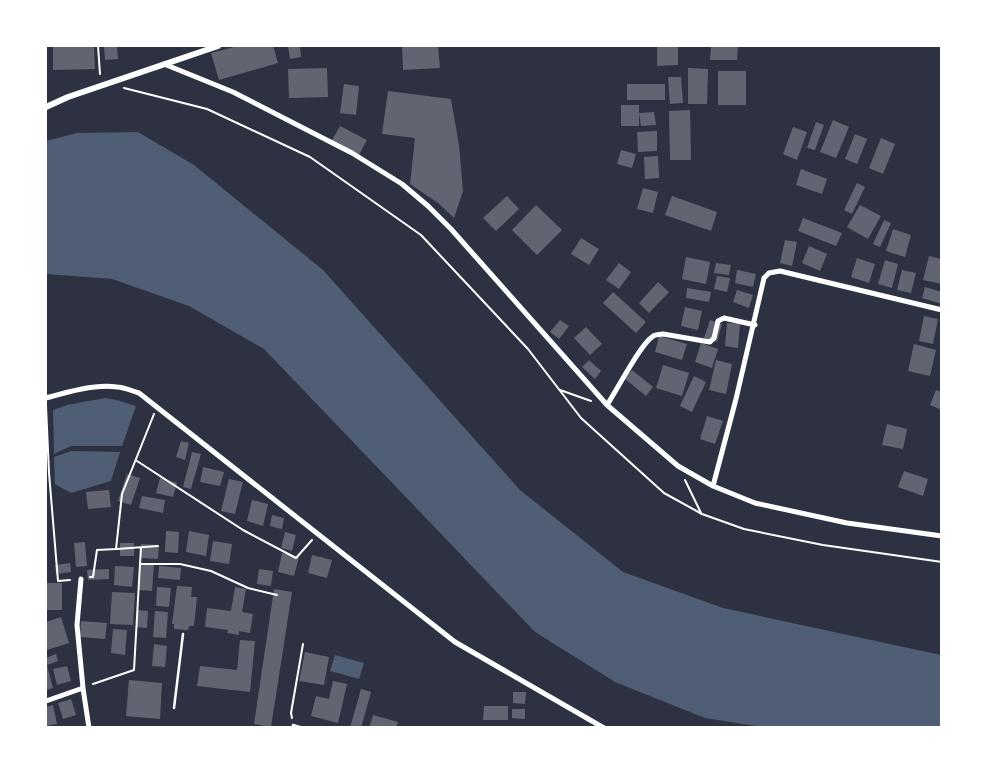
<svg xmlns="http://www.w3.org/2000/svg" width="987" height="773" viewBox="0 0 987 773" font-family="Raleway,sans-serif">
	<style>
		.water { fill: #4f5d75 }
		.building { fill: #626471 }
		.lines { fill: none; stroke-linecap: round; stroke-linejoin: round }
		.path { stroke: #fff; stroke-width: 2 }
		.service { stroke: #fff; stroke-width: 2.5 }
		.minor { stroke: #fff; stroke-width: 5 }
		.tertiary { stroke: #fff; stroke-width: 6 }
	</style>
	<rect width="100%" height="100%" fill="#2d3142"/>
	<!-- water -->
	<path class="water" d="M138,132l56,33 129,105 197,220 103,82 100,36 218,47v72h-180l-56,-9 -90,-36 -80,-50 -271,-283 -75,-43 -77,-27 -66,-5v-133l31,-8z
		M105,398l12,2 19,6 -14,40h-51l-17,8 -1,-44 14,-5z
		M71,451l49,1 -9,29 -40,12 -16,-9 -1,-27z
		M335,655l29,8 -5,16 -29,-8z"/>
	<!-- building -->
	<path class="building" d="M53,46h41l1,23 -42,1z
		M104,46h13l1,13 -13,1z
		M238,46h35l5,17 -59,17 -8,-27z
		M288,46h12l1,11 -11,2z
		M402,46h36l2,22 -37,2z
		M657,46h21v19l-21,1z
		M711,46h27l-1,14h-27z
		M327,68l1,29 -39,1 -1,-29z
		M688,68l20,1 -1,35h-19z
		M718,71h28v34h-28z
		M668,77h13l2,26 -13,1z
		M344,84l15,2 -3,29 -16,-2z
		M627,84h38v16h-38z
		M388,91l63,8 8,46 4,46 -9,27 -16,-15 -28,-19 5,-46 -33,-4z
		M621,105h18v21h-18z
		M690,110l1,50h-21l-1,-49z
		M654,112l2,13 -15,1 -2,-13z
		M833,120l16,7 -13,31 -16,-6z
		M816,122l8,3 -9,25 -8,-2z
		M340,126l27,14 -8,15 -27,-15z
		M793,127l14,5 -10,28 -14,-6z
		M657,131v20l-19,1 -1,-20z
		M855,134l12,5 -10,25 -12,-5z
		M881,138l14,6 -12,30 -14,-6z
		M621,150l15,4 -4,14 -15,-4z
		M658,156l1,22 -14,1 -1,-22z
		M801,169l26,10 -5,15 -26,-9z
		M857,183l8,4 -13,27 -8,-4z
		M643,188l15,4 -5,21 -16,-4z
		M507,196l12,13 -23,22 -13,-13z
		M672,196l45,16 -6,19 -46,-16z
		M536,205l26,25 -25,25 -25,-25z
		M860,205l21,11 -13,23 -21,-12z
		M803,218l39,15 -6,13 -38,-15z
		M884,220l7,3 -11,24 -7,-3z
		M893,229l18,6 -6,22 -19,-6z
		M581,238l18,11 -10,16 -18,-11z
		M785,240l12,2 -5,24 -12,-3z
		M809,246l18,8 -7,17 -18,-8z
		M929,256l13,3v25l-19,-4z
		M686,257l24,5 -4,22 -24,-5z
		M857,258l18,6 -6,19 -18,-6z
		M885,260l13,4 -6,24 -14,-4z
		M619,263l12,9 -12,17 -13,-9z
		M716,263l15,2 -2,10 -15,-2z
		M737,270l19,4 -3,13 -18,-4z
		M902,270l14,3 -5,20 -14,-3z
		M717,276l13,2 -3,14 -13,-3z
		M658,282l11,10 -20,21 -10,-10z
		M925,287l17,5v12l-20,-6z
		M687,288l24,4 -2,10 -23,-4z
		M737,290l16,5 -4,13 -16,-6z
		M613,292l33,30 -10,11 -33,-30z
		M685,307l17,4 -4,19 -17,-4z
		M924,316l14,3 -5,25 -14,-3z
		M560,320l9,6 -10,13 -9,-7z
		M710,320l12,4 -5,18 -13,-4z
		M727,323l13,1 -2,24 -13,-2z
		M586,327l16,17 -12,11 -16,-17z
		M659,336l28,8 -5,16 -27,-8z
		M701,343l17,6 -6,19 -17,-6z
		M914,344l22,6 -6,26 -22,-5z
		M589,360l12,11 -6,8 -13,-12z
		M716,360l16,4 -6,30 -17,-4z
		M663,365l26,8 -7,23 -26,-8z
		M632,370l21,17 -7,9 -21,-17z
		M694,376l12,6 -14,30 -12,-6z
		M936,390l6,2v18l-12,-5z
		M707,416l16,5 -8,23 -15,-5z
		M887,424l20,5 -4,20 -21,-4z
		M181,441l8,2 -4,17 -9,-3z
		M192,452l9,2 -10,35 -8,-2z
		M203,467l21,5 -4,14 -20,-4z
		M904,471l24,8 -5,17 -25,-9z
		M127,474l13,4 -9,27 -13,-4z
		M160,478l17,5 -4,14 -17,-4z
		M229,479l14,3 -8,32 -14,-3z
		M109,490l2,17 -23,2 -2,-17z
		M142,496l23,4 -2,13 -24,-5z
		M252,500l16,4 -5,22 -16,-5z
		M272,515l12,3 -2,11 -12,-3z
		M166,531l13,1 -1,21 -13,-1z
		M189,531l20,4 -3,21 -20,-4z
		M285,532l11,3 -4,16 -11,-3z
		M213,541l19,3 -3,20 -19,-3z
		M85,542l2,24 -11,1 -2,-24z
		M120,543h14v13h-14z
		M141,544l18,1 -1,14 -18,-1z
		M282,553l17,4 -5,19 -16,-4z
		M312,555l20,5 -5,18 -19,-5z
		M70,563l1,9 -15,2 -1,-9z
		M140,564l14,1 -2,26 -14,-1z
		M115,566l19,1 -2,20 -18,-2z
		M159,566l22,2 -1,12 -22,-2z
		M109,569v10l-21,1 -1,-10z
		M259,569l14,2 -2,15 -14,-2z
		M46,583h16v27h-16z
		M177,586l15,1 -1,10h6l-3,29h-5l-1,4 -14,-1v-5h-2z
		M157,587l14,1 -2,19 -13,-1z
		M235,587l11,2 -4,23 11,2 -3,19 -11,-2v4l-12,-2 1,-3 -23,-3 2,-19 24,3z
		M274,589l18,3 -21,135 -17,-3z
		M112,592l23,1 -2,32 -23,-1z
		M138,610l10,1 -1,17 -11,-1z
		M155,611l13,1 -2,26 -13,-1z
		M61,617l8,26 -22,7 -1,-7v-21z
		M81,621l26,2 -2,16 -25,-2z
		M113,629l14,1 -2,25 -14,-2z
		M240,640l15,1 -5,51 -53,-6 3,-20 37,4z
		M154,644l13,2 -2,21 -13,-1z
		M305,652l24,5 -5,28 -25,-4z
		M56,654l2,7 -11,4 6,23 -7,2v-32z
		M67,666l4,15 -14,4 -4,-16z
		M129,680l33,3 -2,36 -34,-3z
		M333,681l14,3 -9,39 -27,-7 5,-20 13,3z
		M361,689l10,3 -10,36h-11z
		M513,692h13l-1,12 -12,-1z
		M71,699l5,16 -13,4 -5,-16z
		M53,705l4,19 -11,2v-19z
		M484,706h24v14h-25z
		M512,709h13v10l-13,-1z
		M373,715l25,7 -2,6h-27z"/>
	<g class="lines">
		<!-- path -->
		<path class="path" d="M98,46l2,28
			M124,88l83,21 103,48 111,78 107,114 53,69 83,75 38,21 42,15 79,16 119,17
			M560,390l31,11
			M46,406l3,67 9,108 12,-1
			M137,461l106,69 53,28 16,-18
			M685,480l16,33
			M141,548l-1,16h40l31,7 37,17 29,7
			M117,549l41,-3
			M90,577h3l4,-27 19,-1 6,-55 32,-80
			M93,684l41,-14 6,-106
			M292,718l-1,-5 12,-69"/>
		<!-- service -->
		<path class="service" d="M174,708l9,-74
			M293,728v-3l10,3"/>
		<!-- minor -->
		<path class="minor" d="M164,64l69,28 119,61 50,31 26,22 23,23 156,176 71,61 35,20 42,17 92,20 95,13
			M46,398c21,-6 48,-14 71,-11 7,0 15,4 22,6l316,249 149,86
			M607,405c10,-15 33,-60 45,-68 3,-3 6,-2 11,-3l47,8 4,-4 4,-17 6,-3 31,7
			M713,486l23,-87 28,-121 5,-5 11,-2 162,39
			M81,579l-4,46 6,63 6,40
			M46,701l37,-13"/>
		<!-- tertiary -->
		<path class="tertiary" d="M46,107l22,-10 150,-51"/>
	</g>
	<!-- border -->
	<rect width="987" height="773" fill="none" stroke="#ffffff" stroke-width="94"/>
</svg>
